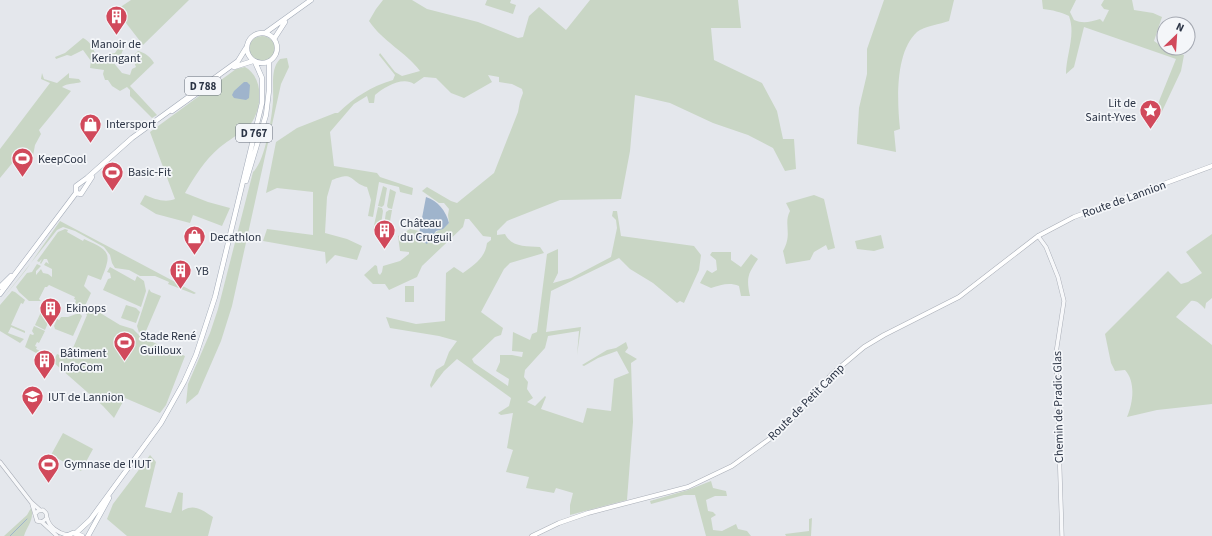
<svg xmlns="http://www.w3.org/2000/svg" width="1212" height="536" viewBox="0 0 1212 536" font-family="'Source Sans 3',sans-serif">
	<style>
		.green { fill: #c9d6c5 }
		.water { fill: #9fb4cc }
		.lines { fill: none; stroke-linecap: round; stroke-linejoin: round }
		.stream { stroke: #9fb4cc; stroke-width: 1 }
		.tertiary-casing { stroke: #a9aeb7; stroke-width: 4.5 }
		.secondary-casing { stroke: #a9aeb7; stroke-width: 5 }
		.primary-casing { stroke: #a3abb8; stroke-width: 5.5 }
		.tertiary { stroke: #f7f8fa; stroke-width: 3.5 }
		.secondary { stroke: #fff; stroke-width: 4 }
		.primary { stroke: #fff; stroke-width: 4.5 }
		.labels { text-anchor: middle; stroke-width: 3.5; stroke-linejoin: round; paint-order: stroke }
		.shield { fill: #f4f6f9; stroke: #676e7b; stroke-width: 1 }
		.shield-label { font-size: 11px; font-weight: bold; fill: #2b3445 }
		.poi-label { font-size: 12px; fill: #2b3445; stroke: #f4f6f9; text-anchor: start }
		.street-label { font-size: 12px; fill: #2b3445; stroke: #f4f6f9 }
	</style>
	<rect width="100%" height="100%" fill="#e4e7ec"/>
	<!-- green -->
	<path class="green" d="M131,0h58l-46,45 -27,-35z
		M383,0h29l15,9 51,13 40,16 5,-1 6,-21 10,-9 27,23 24,-30h148l3,28h-30l3,32 48,23 15,28 6,28h11l2,30 -11,2 -12,-23 -25,-13 -35,-12 -43,-20 -35,-8 -5,56 -9,48 -61,1 -53,21 -10,10v4l8,-1c7,14 21,12 35,13l4,6 -34,10 -6,6 -23,43 22,16 -2,7 -6,2 -23,22 2,4 34,23 1,-7 -13,-8 4,-9v-7h12l10,2 1,-5 -11,-1 1,-19 17,8 2,-6 5,-2 10,-78 11,-5v24l-5,10 18,-5 40,-21 6,-29 -1,-8 -4,-4 1,-5h4l4,25 73,10 7,9 -2,15 -15,33 -4,-2 -3,2 -24,-20 -23,-14 -11,-11 -68,33 -5,41 35,-5 -4,28 2,-24 -31,5 -3,12 -20,22 -1,7 4,5 -1,7 6,9 -6,4 8,4 10,-10 1,1 -5,12 42,14 4,-15 24,3 3,-32 15,-6 -12,-22 -19,7 -14,8 -2,-1 25,-15 9,-2 10,-6 2,6 -3,4 12,7 -6,4 2,59 -6,78 -57,15v-10l3,-12 -17,-5 -2,5 -28,-5 3,-11 -23,-5 7,-22 -6,-2 6,-35 -12,2 -3,-2 11,-7 2,-8 -54,-39 -13,12 -13,17 -1,-3 6,-15 8,-5 5,-13 8,-11 -18,-5 -49,-8 -4,-11 30,7 29,-3 1,-48 8,-6 9,6c12,-9 22,-15 24,-30l4,-3v-3l-8,-1 -14,-17h-4l-2,8 -41,39 -5,11 -28,13 -4,-6h-12l-9,-9 11,-10 2,1 1,7 2,2 2,-3 1,-6 17,-5 9,-7v-2l-9,-1 -2,-15 12,-7 9,2 -1,8 11,1c5,-9 13,-10 20,-17l-1,-8 1,-6 -5,-6h-5l-17,-12 5,-4 24,14 6,2 37,-30 24,-61 2,-11 3,-8 -1,-4 -10,-5 -13,-2v-5l-11,-2 4,7 -28,16 -13,-5 -15,-15 -12,-1 -10,7c-11,-8 -30,3 -39,11l-1,8h-5l-2,-7 -13,8 -24,28 4,34 43,7 3,4 33,11 -1,7 -12,-3 -1,-5 -20,-5 -6,35 -5,-1 3,-16 -4,-13c-18,-5 -12,-17 -35,-7l-5,17 -2,36 22,6 15,7 -5,14 -22,-5 -9,9 -1,-12 -62,-11 4,-12 46,6v-43l-36,-4 -11,5 10,-51 21,-14 38,-15h3c17,-16 32,-26 55,-33l2,-5 -16,-20 1,-2 15,19 7,4 18,-5c-15,-20 -37,-29 -51,-50l7,-12z
		M487,0h24l-1,3 6,2 -3,9 -28,-9z
		M884,0h70l-5,21c-8,3 -25,5 -32,11 -22,20 -20,69 -17,97l-6,2 2,21 -39,-8v-3l2,-33 8,-34v-25z
		M1042,0h34l-6,12 4,8c9,4 16,2 26,-1l3,3 6,-12 -5,-1 -3,-4 3,-5h28l2,10 19,3 9,4 -8,24 10,7 20,7 -3,16 -24,51 -6,-1 25,-62 -92,-32 -10,40 -8,7c0,-19 10,-39 3,-58 -9,-4 -16,-6 -26,-7z
		M249 49a13 13 0 1 1 26 0a13 13 0 1 1-26 0Z
		M83,38c11,5 10,16 18,23l8,-7 6,-1 4,-6 4,3 -4,9 -6,3 9,11 8,2 2,-6 4,-2 -4,-10 6,-6c7,2 12,5 16,12l-24,23 27,29 -5,3 -22,-22v-6l-3,-3 -7,4 -8,-5 -4,-6h-3l-2,-6 1,-4 -14,-2 1,-7 -8,-11 -12,6 -4,-1 -11,4 -1,-2 10,-4z
		M287,58l2,9 -8,17 -49,222 -11,35 -23,53 -12,10 2,-20 22,-51 8,-24 35,-137c12,-10 19,-55 20,-71 1,-14 -3,-32 7,-42z
		M245,67c18,10 18,38 7,55 -5,8 -25,19 -33,26 -14,12 -25,29 -34,45l23,9 22,6 -8,18 -29,-11 -3,8 -34,-9 -16,-10 5,-9c9,4 20,8 30,4l-25,-67 86,-63z
		M42,73l2,6 13,4 12,-10v5l10,1 2,3c-6,2 -14,1 -19,5l9,4 -32,39 2,4 -6,11 -2,11 -10,-6 -23,28v-29l50,-66 -9,-4z
		M383,186l4,2 -3,17 -2,2 -4,-1z
		M390,189l6,3 -4,17 -4,-1 -1,-2z
		M814,195l10,4 11,49 -7,2 -2,-5 -12,7 -4,8 -24,4 -3,-13c10,-17 0,-27 7,-40l-4,-8z
		M378,207l4,1 1,3 -3,20 -7,-1z
		M389,210h3l-4,23 -5,-1 3,-20z
		M60,221l136,72 -2,1 -26,-10 1,-2 -14,-6h-15l-11,-6 -14,-2 -3,-5 -2,-8 -6,-8 -29,-16 -12,-4 -6,3 -57,72 26,-32z
		M65,229l3,1 -1,2 16,9 1,-2c27,12 28,14 17,41l-13,-5 -4,11 7,7 -6,13 -7,4 -7,-2h2l3,-8 -2,-1 1,-2 -26,-12 -2,2h-2l-6,12 2,2h-12l-10,-9 -3,-5 11,-14 5,-1 5,-8 4,2 -5,5v4l5,-6 2,4 5,1 4,3v-8l-8,-4 2,-3 3,2 -2,-5h-3l-3,5 -1,-1 2,-4 -3,3 -2,-1 21,-29z
		M1212,234v64l-6,5 -1,6c-4,-4 -8,-9 -14,-8l-15,16 36,28v59l-55,6 -30,7c6,-14 9,-35 -2,-47l-10,1 -4,-8 -6,-29 63,-63 13,13 7,-2 14,-9 -16,-21z
		M881,235l3,13 -10,3 -17,-2 -2,-8z
		M712,252h19v8l10,7 10,-13 7,5c-10,15 -12,18 -8,37h-9l-2,-10c-10,-4 -18,-1 -28,2l-11,-5 7,-13 5,3 5,-3 -1,-10 -6,-5z
		M110,267l25,14 2,-5 7,5 2,10 -5,16 -38,-17 5,-11 3,-1 -1,-5 -3,-1z
		M405,286h9v16h-9z
		M149,289l2,3 10,4 -18,42 42,18 -19,49 -6,8 -35,-15 -11,20 -11,-12 -50,-44 4,-8 9,4 5,-11 2,1 14,-33 -1,-1 3,-4 8,1 23,14 13,4 7,7 -3,-10z
		M12,291l3,1 10,8 -2,4 -2,-1 -10,22 14,6v2l-14,-6 -3,6 16,6 -4,4 -20,-12v-26z
		M126,305l10,3 4,4 -4,11 -15,-5z
		M41,312l10,4 -6,14 -10,-5z
		M76,314h4l2,2 -9,20 -18,-7 -1,-3 3,-7 2,1 2,-3h7z
		M34,326l11,5 -6,12 -2,-1 -2,4 2,1 -1,2 10,5 7,-2 -4,8 -24,-13 5,-13 3,1 1,-1 -2,-3z
		M63,433l30,16 -12,22 -30,-16z
		M150,455l6,7 -11,45 26,6 7,-21 5,1 -1,18c12,-8 20,-1 31,6l-5,19h-81l-20,-17 6,-15z
		M711,481l2,7 13,3 1,5h-12l-9,4 2,11 5,1 3,3 -5,3 2,12 9,1 14,-7 2,5 9,2 4,5h-45l-11,-41h-11l-33,9 -1,-3 38,-11z
		M31,508c4,11 -4,18 -7,28h-20l23,-21z
		M812,518l-1,18h-25l-1,-2 24,-3v-12z"/>
	<!-- water -->
	<path class="water" d="M244,82h3l3,3 -1,13 -3,2 -12,-2 -2,-3 2,-4z
		M426,197c12,4 20,14 23,26l-6,6 -7,2 -9,13 -9,-5z"/>
	<g class="lines">
		<!-- stream -->
		<path class="stream" d="M10,536l17,-17"/>
		<defs>
			<path id="tertiary" d="M1038,236l8,11 12,30 6,24 -8,52 6,183
				M0,462l31,40 9,8
				M32,504l5,17 5,1 5,-4 -1,-5 -3,-3 -5,1 -3,3
				M47,518c2,9 11,15 20,17
				M42,522l15,14"/>
			<path id="secondary" d="M532,536l27,-13 29,-10 100,-26 44,-21 43,-31 15,-14 42,-47 32,-27 20,-12 75,-38 79,-61 36,-19 138,-51"/>
			<path id="primary" d="M247 48a15 15 0 1 1 30 0a15 15 0 1 1-30 0Z
				M265,33l46,-33
				M274,39l11,-17
				M234,67l19,-6
				M172,111l38,-27
				M246,181l20,-66 3,-25v-28
				M76,193v-7l11,-8 45,-40 106,-77 8,-13
				M76,193l5,1 11,-17
				M0,287l11,-11
				M0,294l76,-101
				M76,533l14,-13 71,-97 23,-41 12,-27 19,-58 47,-194v-25l-7,-16
				M66,536l7,-3 9,3
				M88,536l21,-38"/>
		</defs>
		<!-- tertiary casing -->
		<use href="#tertiary" class="tertiary-casing"/>
		<!-- secondary casing -->
		<use href="#secondary" class="secondary-casing"/>
		<!-- primary casing -->
		<use href="#primary" class="primary-casing"/>
		<!-- tertiary -->
		<use href="#tertiary" class="tertiary"/>
		<!-- secondary -->
		<use href="#secondary" class="secondary"/>
		<!-- primary -->
		<use href="#primary" class="primary"/>
	</g>
	<!-- icons -->
	<defs>
		<symbol id="building-pin" viewBox="-11 -11 22 30"><path d="M0 17L-7.5 6A9.5 9.5 0 1 1 7.5 6Z" fill="#d1495b" stroke="#f4f6f9"/><path d="M-4-6H4V6H1V3H-1V6H-4ZM-2.5-4.3h1.7v1.8h-1.7ZM.8-4.3h1.7v1.8H.8ZM-2.5-1h1.7V.8h-1.7ZM.8-1h1.7V.8H.8Z" fill="#fff"/></symbol>
		<symbol id="sight-pin" viewBox="-11 -11 22 30"><path d="M0 17L-7.5 6A9.5 9.5 0 1 1 7.5 6Z" fill="#d1495b" stroke="#f4f6f9"/><path d="M0-6L1.8-2.2L6-1.7L2.9 1.2L3.7 5.4L0 3.3L-3.7 5.4L-2.9 1.2L-6-1.7L-1.8-2.2Z" fill="#fff"/></symbol>
		<symbol id="shop-pin" viewBox="-11 -11 22 30"><path d="M0 17L-7.5 6A9.5 9.5 0 1 1 7.5 6Z" fill="#d1495b" stroke="#f4f6f9"/><path d="M-5-2.5h2.3a2.7 3.5 0 0 1 5.4 0H5L5.5 6h-11ZM-1.5-2.5h3a1.5 2.3 0 0 0-3 0Z" fill="#fff"/></symbol>
		<symbol id="stadium-pin" viewBox="-11 -11 22 30"><path d="M0 17L-7.5 6A9.5 9.5 0 1 1 7.5 6Z" fill="#d1495b" stroke="#f4f6f9"/><path d="M0-5a6.5 5 0 1 0 0 10a6.5 5 0 1 0 0-10ZM-3.5-1.8h7v3.6h-7Z" fill="#fff"/></symbol>
		<symbol id="university-pin" viewBox="-11 -11 22 30"><path d="M0 17L-7.5 6A9.5 9.5 0 1 1 7.5 6Z" fill="#d1495b" stroke="#f4f6f9"/><path d="M0-5L7-2L0 1L-7-2ZM-4 1L0 2.5L4 1V4Q0 6-4 4Z" fill="#fff"/></symbol>
	</defs>
	<g fill-rule="evenodd">
		<use href="#building-pin" x="104" y="4" width="25" height="34"/>
		<use href="#sight-pin" x="1138" y="98" width="25" height="34"/>
		<use href="#shop-pin" x="78" y="112" width="25" height="34"/>
		<use href="#stadium-pin" x="10" y="146" width="25" height="34"/>
		<use href="#stadium-pin" x="100" y="160" width="25" height="34"/>
		<use href="#building-pin" x="372" y="218" width="25" height="34"/>
		<use href="#shop-pin" x="182" y="224" width="25" height="34"/>
		<use href="#building-pin" x="168" y="258" width="25" height="34"/>
		<use href="#building-pin" x="38" y="296" width="25" height="34"/>
		<use href="#stadium-pin" x="112" y="330" width="25" height="34"/>
		<use href="#building-pin" x="32" y="348" width="25" height="34"/>
		<use href="#university-pin" x="20" y="384" width="25" height="34"/>
		<use href="#stadium-pin" x="36" y="452" width="25" height="34"/>
	</g>
	<g class="labels">
		<!-- shield labels -->
		<g class="shield">
			<rect x="185" y="77" width="36" height="18" rx="3"/>
			<rect x="236" y="124" width="36" height="18" rx="3"/>
		</g>
		<g class="shield-label">
			<text x="203" y="90">D 788</text>
			<text x="254" y="137">D 767</text>
		</g>
		<!-- poi labels -->
		<g class="poi-label">
			<text x="116" y="48" text-anchor="middle">Manoir de<tspan x="116" dy="14">Keringant</tspan></text>
			<text x="1136" y="107" text-anchor="end">Lit de<tspan x="1136" dy="14">Saint-Yves</tspan></text>
			<text x="106" y="128">Intersport</text>
			<text x="38" y="163">KeepCool</text>
			<text x="128" y="176">Basic-Fit</text>
			<text x="400" y="227">Château<tspan x="400" dy="14">du Cruguil</tspan></text>
			<text x="210" y="241">Decathlon</text>
			<text x="196" y="275">YB</text>
			<text x="66" y="312">Ekinops</text>
			<text x="140" y="340">Stade René<tspan x="140" dy="14">Guilloux</tspan></text>
			<text x="60" y="357">Bâtiment<tspan x="60" dy="14">InfoCom</tspan></text>
			<text x="48" y="401">IUT de Lannion</text>
			<text x="64" y="468">Gymnase de l'IUT</text>
		</g>
		<!-- street labels -->
		<g class="street-label">
			<text transform="translate(1124 199) rotate(-20)" y="4">Route de Lannion</text>
			<text transform="translate(806 402) rotate(-45)" y="4">Route de Petit Camp</text>
			<text transform="translate(1058 407) rotate(-91)" y="4">Chemin de Pradic Glas</text>
		</g>
	</g>
	<!-- north arrow -->
	<g transform="translate(1176 36) rotate(25)"><circle r="19" fill="#f4f6f9" stroke="#a4a8b1"/>
	<path d="M0-3L7 15L0 10L-7 15Z" fill="#d1495b"/>
	<text y="-6" font-size="11" font-weight="bold" text-anchor="middle" fill="#2b3445">N</text>
	</g>
</svg>
